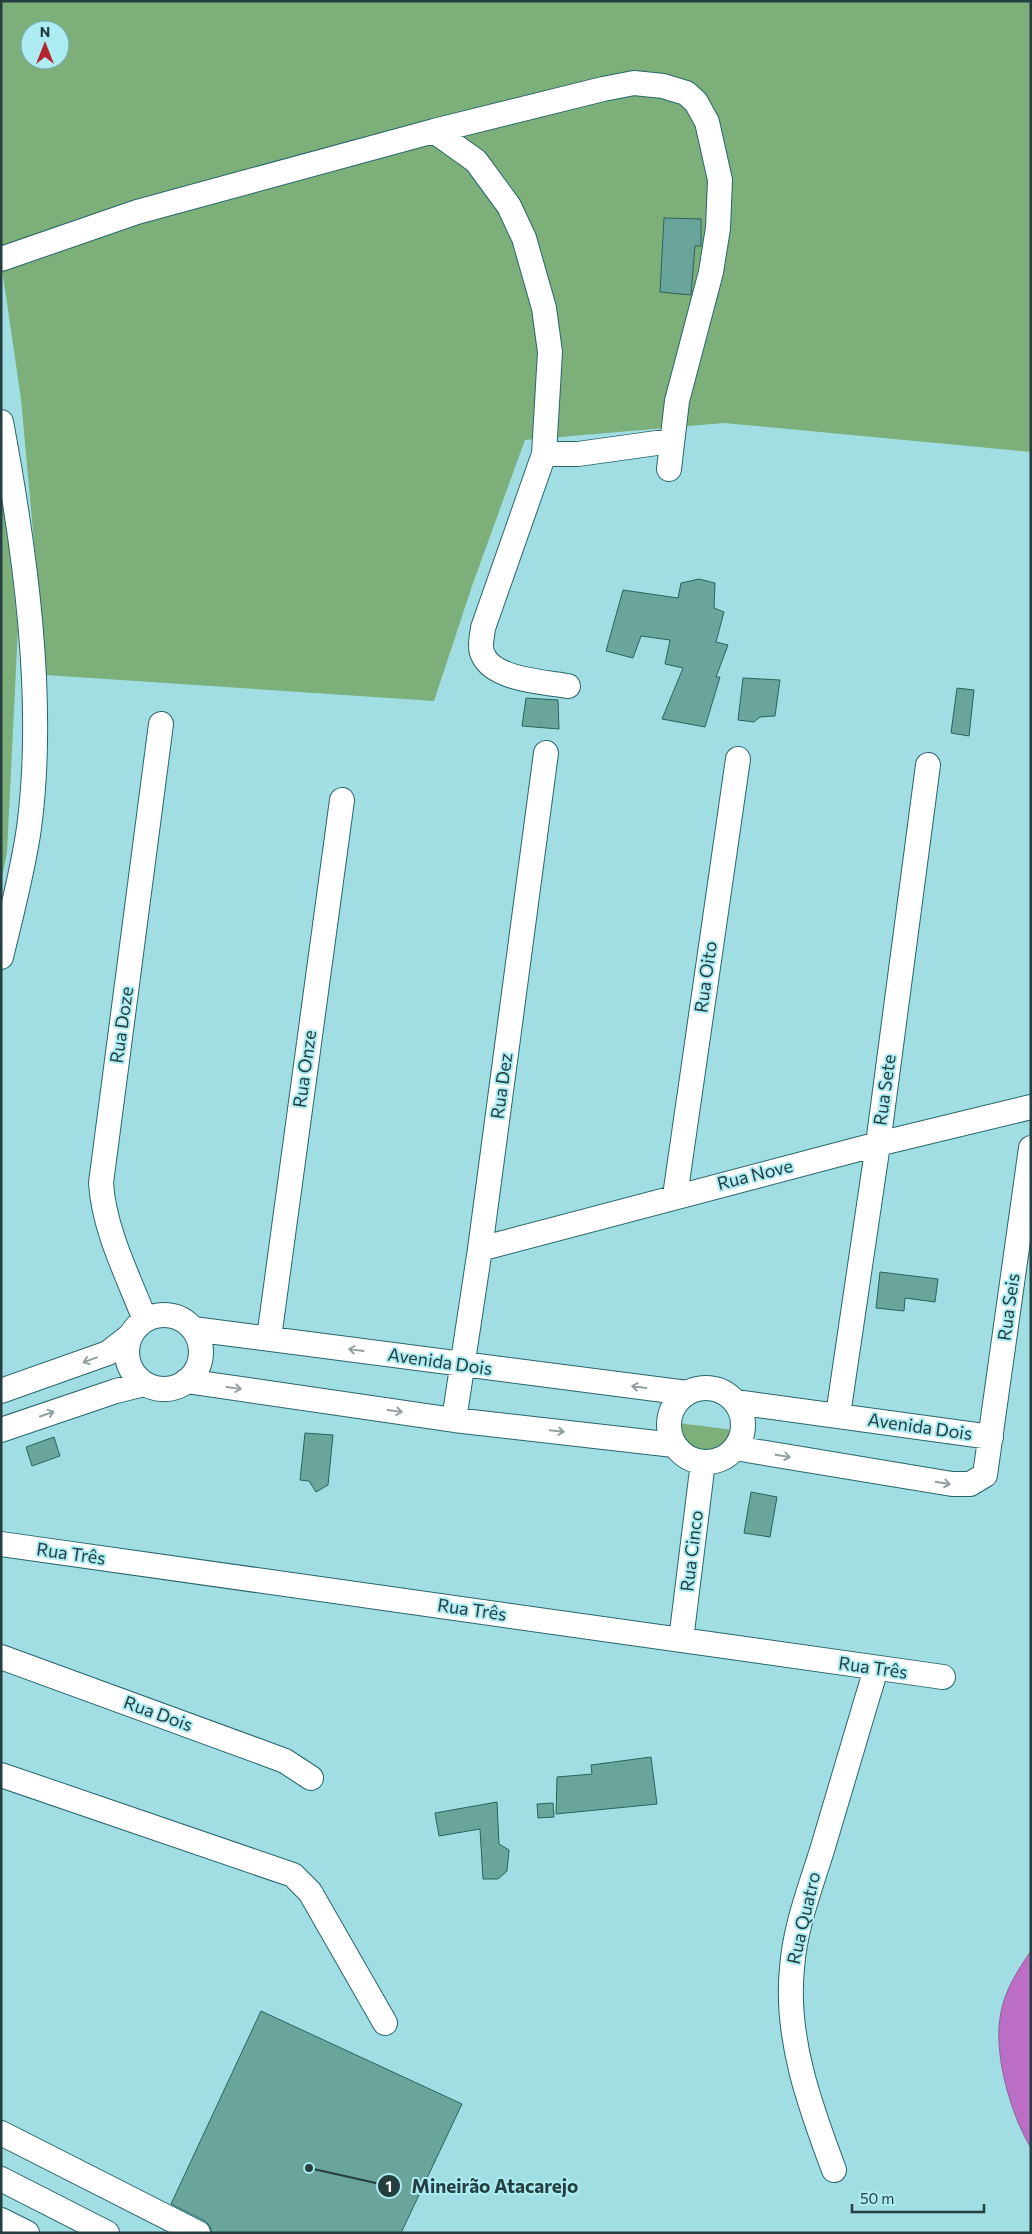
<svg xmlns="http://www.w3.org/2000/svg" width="1032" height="2234" viewBox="0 0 1032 2234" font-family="Commissioner,sans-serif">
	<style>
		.green { fill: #7caf7a; fill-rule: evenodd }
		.water { fill: #bc6ec4; stroke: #8f609d }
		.building { fill: #6aa59c; stroke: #28645c }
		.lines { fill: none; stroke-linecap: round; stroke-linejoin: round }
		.minor-casing { stroke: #28666c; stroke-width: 26 }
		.minor { stroke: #fff; stroke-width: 24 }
		.oneway { stroke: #929fa0 }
		.labels { text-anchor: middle; stroke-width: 4; stroke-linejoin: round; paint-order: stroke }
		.street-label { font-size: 18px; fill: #253f41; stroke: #adecf2 }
		.leader { fill: none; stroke: #253f41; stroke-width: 2 }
		.callout-dot { fill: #253f41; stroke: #adecf2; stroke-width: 2 }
		.mark-label { font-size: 15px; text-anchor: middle; font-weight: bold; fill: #fff }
		.callout-label { font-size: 19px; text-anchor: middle; font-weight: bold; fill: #253f41; stroke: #adecf2; stroke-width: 4; stroke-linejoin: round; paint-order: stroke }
	</style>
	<rect width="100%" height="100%" fill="#a0dee4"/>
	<!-- green -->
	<path class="green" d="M1,1h1030v451l-307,-29 -199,17 -53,146 -38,115 -388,-26 -25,-276 -20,-137zM30,30h30v30h-30z
		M1,475l17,153 -11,224 -6,30z
		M678,1423l56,7c-12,28 -51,26 -56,-7z"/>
	<!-- water -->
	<path class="water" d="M1031,1951v197c-20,-33 -37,-92 -31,-130 3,-25 17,-47 31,-67z"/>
	<!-- building -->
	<path class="building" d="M664,218l37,1v27h-6l-4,49 -31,-3z
		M699,579l16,4 -1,25 10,4 -8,30 12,3 -12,32h4l-15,50 -43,-8 21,-51 -18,-4 5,-24 -29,-4 -8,22 -27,-7 17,-61 55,8 3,-15z
		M743,678l37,2 -5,36 -15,1 -6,5 -16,-2z
		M957,688l17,2 -5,46 -18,-3z
		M526,698l32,2 1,29 -37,-3z
		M880,1272l58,7 -3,23 -30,-4 -1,13 -28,-3z
		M305,1433l28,2 -5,50 -12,7 -7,-11 -9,-1z
		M54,1437l6,19 -28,10 -6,-19z
		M751,1492l26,5 -7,40 -26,-4z
		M651,1757l6,47 -101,10 1,-37 35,-3 -1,-9z
		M497,1802l2,42 10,6 -2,21 -9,8h-15l-3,-50 -41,7 -4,-23z
		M553,1803l1,14 -16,1 -1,-14z
		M261,2011l201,93 -61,129h-189l-2,-7 -5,-5 -34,-17z"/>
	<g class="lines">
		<defs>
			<path id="minor" d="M434,131l42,30 33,45 15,32 20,70 6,44 -6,102 -61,174c-1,9 -4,19 0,27 11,25 62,27 85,31
				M1,259l136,-47 297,-81 169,-42 31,-6 29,3 23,7 10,9 11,20 13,58 -2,48 -7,44 -34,129 -8,68
				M1,422c24,128 45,277 28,406 -6,43 -18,87 -28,129
				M544,454h34l93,-13
				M675,1196l63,-437
				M480,1249l398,-105 153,-37
				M127 1352a37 37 0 1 1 74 0a37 37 0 1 1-74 0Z
				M145,1320c-17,-44 -41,-90 -44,-137l60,-459
				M193,1329l494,64
				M269,1338l73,-538
				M186,1381l268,39 220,25
				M669 1425a37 37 0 1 1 74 0a37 37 0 1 1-74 0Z
				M1,1391l107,-38 23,-18
				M735,1402l256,35
				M838,1415l40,-271 50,-379
				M454,1420l26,-171 66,-496
				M1,1430l115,-39 28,-7
				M735,1448l217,36h18l15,-9 46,-327
				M1,1544l942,133
				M681,1640l22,-178
				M1,1657l260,95 24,9 26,17
				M1,1775l292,100 17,17 75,131
				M1,2133l197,100
				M834,2170c-24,-64 -49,-132 -42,-202 3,-42 19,-82 31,-121 18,-60 35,-119 53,-178
				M1,2179l106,54
				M1,2220l26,13"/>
		</defs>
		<!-- minor casing -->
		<use href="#minor" class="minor-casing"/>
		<!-- minor -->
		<use href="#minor" class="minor"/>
	</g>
	<!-- one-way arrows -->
	<defs><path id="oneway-shaft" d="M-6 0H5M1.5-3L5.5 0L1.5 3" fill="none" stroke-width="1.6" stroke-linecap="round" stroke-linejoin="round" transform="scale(1.25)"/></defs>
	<g class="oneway">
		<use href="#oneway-shaft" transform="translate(356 1350) rotate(-172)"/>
		<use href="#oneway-shaft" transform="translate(90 1360) rotate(160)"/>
		<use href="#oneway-shaft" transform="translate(639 1387) rotate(-173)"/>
		<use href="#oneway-shaft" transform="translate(234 1388) rotate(8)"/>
		<use href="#oneway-shaft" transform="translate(395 1411) rotate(8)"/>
		<use href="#oneway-shaft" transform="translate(47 1414) rotate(-19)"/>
		<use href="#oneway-shaft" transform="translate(557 1431) rotate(6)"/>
		<use href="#oneway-shaft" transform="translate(783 1456) rotate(9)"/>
		<use href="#oneway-shaft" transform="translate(943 1483) rotate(9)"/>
	</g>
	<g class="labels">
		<!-- street labels -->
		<g class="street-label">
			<text transform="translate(706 977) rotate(-82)" y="6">Rua Oito</text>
			<text transform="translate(122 1025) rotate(-82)" y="6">Rua Doze</text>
			<text transform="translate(305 1069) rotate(-82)" y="6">Rua Onze</text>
			<text transform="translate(502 1086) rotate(-82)" y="6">Rua Dez</text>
			<text transform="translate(885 1090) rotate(-82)" y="6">Rua Sete</text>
			<text transform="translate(755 1175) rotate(-14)" y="6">Rua Nove</text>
			<text transform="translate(1009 1307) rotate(-82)" y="6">Rua Seis</text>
			<text transform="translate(440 1362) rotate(8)" y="6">Avenida Dois</text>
			<text transform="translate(920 1427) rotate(8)" y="6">Avenida Dois</text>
			<text transform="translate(692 1551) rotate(-83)" y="6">Rua Cinco</text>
			<text transform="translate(71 1554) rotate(8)" y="6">Rua Três</text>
			<text transform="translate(472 1610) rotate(8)" y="6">Rua Três</text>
			<text transform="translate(873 1668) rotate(8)" y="6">Rua Três</text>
			<text transform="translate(158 1714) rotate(20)" y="6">Rua Dois</text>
			<text transform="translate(804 1918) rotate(-77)" y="6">Rua Quatro</text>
		</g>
	</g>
	<!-- callouts -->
	<path class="leader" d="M309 2168L389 2186"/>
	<g class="callout-dot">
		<circle cx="309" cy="2168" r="5"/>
		<circle cx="389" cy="2186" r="12"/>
	</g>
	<g class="mark-label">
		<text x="389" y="2192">1</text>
	</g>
	<g class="callout-label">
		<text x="495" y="2193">Mineirão Atacarejo</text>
	</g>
	<!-- border -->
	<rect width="1032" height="2234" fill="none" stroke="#253f41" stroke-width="5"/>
	<!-- north arrow -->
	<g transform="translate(45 45)"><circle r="24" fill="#adecf2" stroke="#77a7ab"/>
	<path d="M0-4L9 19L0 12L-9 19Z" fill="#b6252e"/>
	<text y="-8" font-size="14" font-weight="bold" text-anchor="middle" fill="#253f41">N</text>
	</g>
	<!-- scale -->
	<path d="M852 2204v8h132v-8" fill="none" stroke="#253f41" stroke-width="2.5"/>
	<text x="860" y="2204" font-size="15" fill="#253f41" stroke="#adecf2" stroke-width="4" paint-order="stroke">50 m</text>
</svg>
